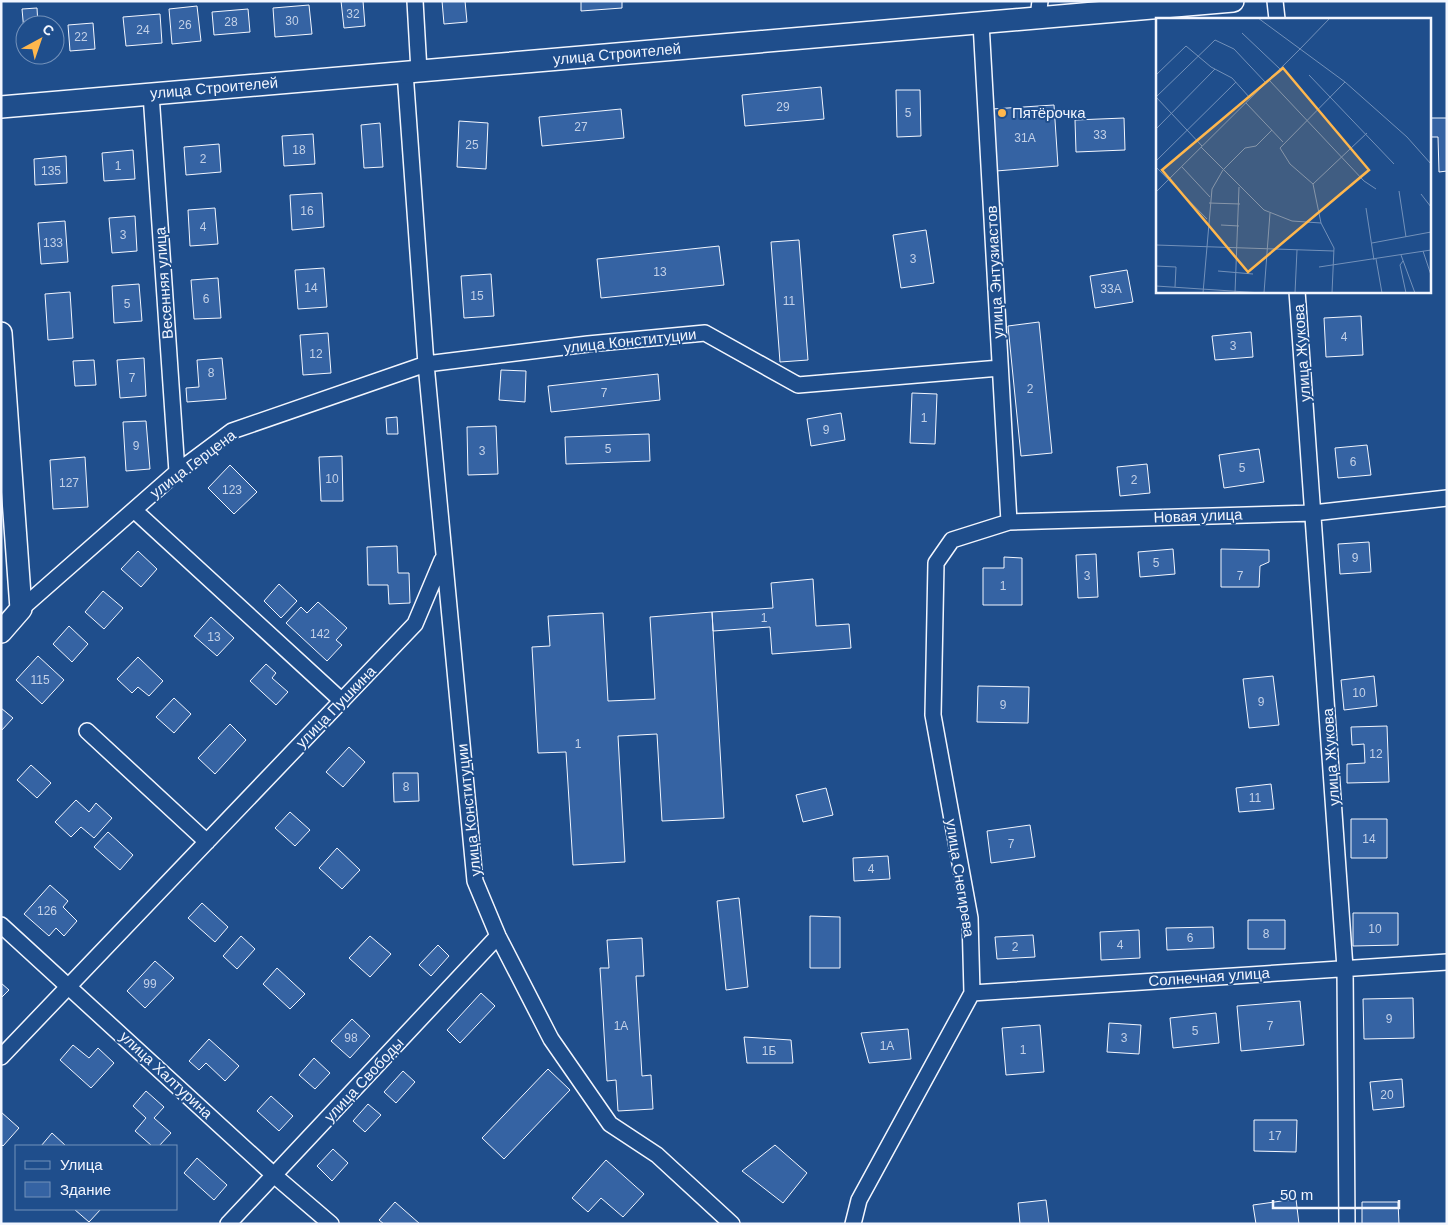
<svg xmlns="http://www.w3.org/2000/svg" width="1448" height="1225" viewBox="0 0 1448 1225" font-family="Arial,sans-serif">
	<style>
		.building { fill: #3563a3; stroke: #f2f6ff }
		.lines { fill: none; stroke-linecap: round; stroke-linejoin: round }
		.street-casing { stroke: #f2f6ff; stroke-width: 18 }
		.secondary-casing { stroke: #f2f6ff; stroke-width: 24 }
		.street { stroke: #1f4e8c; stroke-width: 15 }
		.secondary { stroke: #1f4e8c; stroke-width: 21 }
		.poi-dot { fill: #ffb74d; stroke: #1f4e8c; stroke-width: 2 }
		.labels { text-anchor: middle; stroke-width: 4; stroke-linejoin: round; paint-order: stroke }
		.number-label { font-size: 12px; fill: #c3d1e8 }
		.street-label { font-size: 15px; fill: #f2f6ff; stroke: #1f4e8c }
		.poi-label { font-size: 15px; fill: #f2f6ff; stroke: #1f4e8c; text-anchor: start }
		.inset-road { fill: none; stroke: #7391ba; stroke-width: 1 }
		.view { fill: #ffb74d; fill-opacity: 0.15; stroke: #ffb74d; stroke-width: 2.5 }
		.inset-edge { fill: none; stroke: #f2f6ff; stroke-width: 2.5 }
	</style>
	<rect width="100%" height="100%" fill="#1f4e8c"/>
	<!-- building -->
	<path class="building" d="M341,1h22l2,25 -21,2z
		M442,1h23l2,21 -23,2z
		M581,1h41v7l-41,3z
		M309,5l3,29 -37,3 -2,-29z
		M197,6l4,35 -29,3 -3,-35z
		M37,8l1,17h-13v17l-3,-33z
		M248,9l2,23 -36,3 -2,-23z
		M160,14l2,29 -36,3 -3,-29z
		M93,23l2,26 -25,2 -2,-26z
		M821,87l3,32 -79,7 -3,-31z
		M896,90h24l1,46 -24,1z
		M1054,105l4,61 -62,5 -4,-62z
		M621,109l3,29 -82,8 -3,-29z
		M1124,118l1,32 -49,2 -1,-32z
		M1429,118h18v53l-8,1 -1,-35h-9z
		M459,121l29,2 -2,46 -29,-2z
		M380,123l3,44 -19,1 -3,-43z
		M313,134l2,30 -31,2 -2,-30z
		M219,144l2,28 -35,3 -2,-28z
		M133,150l2,29 -31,2 -2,-28z
		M66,156l1,27 -32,2 -1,-26z
		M322,193l2,34 -32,3 -2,-35z
		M215,208l3,36 -28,2 -2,-36z
		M135,216l2,35 -25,2 -3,-35z
		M65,221l3,41 -27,2 -3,-41z
		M926,230l8,53 -33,5 -8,-53z
		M799,240l9,120 -28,2 -9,-120z
		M719,246l5,39 -123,13 -4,-39z
		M324,268l3,39 -29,2 -3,-39z
		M1127,270l6,32 -38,6 -5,-32z
		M491,274l3,42 -30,2 -3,-42z
		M218,278l3,40 -27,1 -3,-39z
		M139,284l3,37 -28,2 -2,-37z
		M70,292l3,46 -25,2 -3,-46z
		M1361,316l2,39 -37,2 -2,-39z
		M1039,322l13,131 -31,3 -13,-130z
		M1251,332l2,25 -38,3 -3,-24z
		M328,333l3,40 -28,2 -3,-40z
		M144,358l2,38 -26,2 -3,-38z
		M222,358l4,41 -39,3 -1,-14 13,-1 -2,-27z
		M94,360l2,25 -21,1 -2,-25z
		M501,370l25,1 -1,31 -26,-2z
		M658,374l2,26 -109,12 -3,-26z
		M912,393l25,1 -2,50 -25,-1z
		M841,413l4,27 -34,6 -4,-27z
		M397,417l1,17h-11l-1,-16z
		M146,421l4,48 -24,2 -3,-49z
		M496,426l2,48 -30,1 -1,-48z
		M649,434l1,27 -84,3 -1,-27z
		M1367,445l4,30 -33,3 -3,-30z
		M1259,449l5,33 -40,6 -5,-33z
		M342,456l1,45h-22l-2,-44z
		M85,457l3,50 -35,2 -3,-49z
		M1147,464l3,29 -30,3 -3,-29z
		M230,465l27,27 -23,22 -26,-26z
		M1369,542l2,30 -31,2 -2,-30z
		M397,546l1,27h11l1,30 -21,1 -1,-19h-20l-1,-38z
		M1173,549l2,25 -35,3 -2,-25z
		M1221,549l48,1v12l-9,4 -1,21h-38z
		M138,551l19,18 -16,18 -20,-18z
		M1096,554l2,43 -20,1 -2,-43z
		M1004,557l18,1v47h-39v-37h21z
		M813,579l3,47 33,-2 2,24 -79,6 -2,-27 -57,4 -1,-19 61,-4 -2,-25z
		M279,584l18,17 -16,17 -17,-17z
		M103,591l20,17 -19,21 -19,-17z
		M318,602l29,26 -11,12 6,5 -15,16 -41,-38 15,-16 6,6z
		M712,612l12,206 -62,3 -5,-87 -39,2 7,126 -52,3 -7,-113 -28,1 -6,-106 18,-1 -2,-30 55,-3 5,88 47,-2 -5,-82z
		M211,617l23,21 -17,18 -23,-20z
		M69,626l19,18 -16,18 -19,-18z
		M38,656l26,24 -22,24 -26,-24z
		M138,657l25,24 -14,15 -11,-9 -6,6 -15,-14z
		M266,664l10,9 -4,5 16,14 -12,13 -26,-24z
		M1273,676l6,49 -30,3 -6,-49z
		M1374,676l3,30 -33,4 -3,-30z
		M978,686l51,1 -1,36 -51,-1z
		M174,698l17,16 -17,19 -18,-16z
		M1,708l12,10 -12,13z
		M230,724l16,16 -31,34 -17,-16z
		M1387,726l2,56 -42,1v-19l18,-1 -1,-19 -12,1 -1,-18z
		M349,747l16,15 -22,25 -17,-15z
		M31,765l20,18 -14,15 -20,-18z
		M393,773h25l1,28 -25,1z
		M1271,784l3,25 -35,3 -3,-24z
		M826,788l7,27 -30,7 -7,-27z
		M76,800l13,12 7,-9 16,15 -18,20 -13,-11 -10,10 -16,-15z
		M290,812l20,18 -15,16 -20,-18z
		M1351,819h36v39h-36z
		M1030,825l5,32 -44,6 -4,-32z
		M108,832l25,23 -13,15 -26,-23z
		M337,848l23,22 -18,19 -23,-21z
		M888,856l2,23 -36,2 -1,-23z
		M50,885l18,16 -5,6 14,14 -13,15 -8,-8 -7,8 -25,-22z
		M739,898l9,89 -22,3 -9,-89z
		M202,903l26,24 -13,15 -27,-24z
		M1353,913h45v32l-45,1z
		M810,916l30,1v51h-30z
		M1248,920h37v29h-37z
		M1213,927l1,21 -47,2 -1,-22z
		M1139,930l1,28 -39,2 -1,-28z
		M1033,935l2,22 -38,2 -2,-22z
		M241,936l14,13 -18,20 -14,-13z
		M370,936l21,18 -21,23 -21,-19z
		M642,938l2,38h-8l6,100 9,-1 2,34 -35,2 -2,-31 -9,1 -7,-113h9l-2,-28z
		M438,945l11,11 -18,20 -12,-11z
		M155,961l19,17 -29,30 -18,-17z
		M277,968l28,26 -15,15 -27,-25z
		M1,983l8,7 -8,8z
		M481,993l14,13 -35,37 -13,-13z
		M1413,998l1,40 -50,1 -1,-40z
		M1300,1001l4,44 -63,6 -4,-45z
		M1216,1013l3,30 -46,5 -3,-30z
		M352,1019l18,17 -20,22 -19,-17z
		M1109,1023l32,2 -2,29 -32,-2z
		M1040,1025l4,47 -38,3 -4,-47z
		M908,1029l3,30 -42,4 -8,-30z
		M744,1037l47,3 2,23h-46z
		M209,1039l30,27 -14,15 -19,-18 -7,7 -10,-9z
		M73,1045l16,13 9,-10 16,15 -23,25 -31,-28z
		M314,1058l16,15 -15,16 -16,-14z
		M548,1069l22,21 -66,69 -22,-21z
		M403,1071l12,11 -19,21 -12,-11z
		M1402,1079l2,28 -31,3 -3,-28z
		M146,1091l18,16 -10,11 17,15 -12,13h-7l-17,-15 11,-13 -13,-12z
		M271,1096l22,20 -14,15 -22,-20z
		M368,1104l13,11 -16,17 -12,-11z
		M1,1112l18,16 -16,18 -2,-2z
		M1254,1120h43l-1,32 -42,-1z
		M52,1133l14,13h-25z
		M775,1145l32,28 -24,30 -41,-32z
		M333,1149l15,14 -16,18 -15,-15z
		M197,1158l30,27 -13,15 -30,-27z
		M606,1160l38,34 -21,23 -22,-19 -13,14 -16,-14z
		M1296,1199l3,25h-43l-3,-19z
		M1046,1200l3,24h-29l-2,-21z
		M395,1202l25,22h-36l-5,-4z
		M1362,1202h36l1,22h-37z
		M74,1209h27l-12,13z"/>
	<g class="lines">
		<defs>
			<path id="street" d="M415,1l4,70
				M1275,1l2,18
				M1038,18l2,-17
				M981,23l28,499
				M405,72l21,292 49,517 23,55 53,103 59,85 47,31 75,69
				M151,94l26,378
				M1297,291l48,677 2,256
				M134,510l208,191
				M21,609l156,-137 55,-41 194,-67 162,-20 117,-11 93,52 202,-17
				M87,731l120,111
				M1,925l274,251 56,48
				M972,993l475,-31
				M1,1057l414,-433 27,-64
				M228,1224l270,-288
				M853,1224l6,-24 113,-207 -2,-75 -37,-203 3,-152 16,-23 57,-18 304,-9 134,-15"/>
			<path id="secondary" d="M1,107l1232,-106
				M1,333l20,276 -20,23"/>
		</defs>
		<!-- street casing -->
		<use href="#street" class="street-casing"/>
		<!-- secondary casing -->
		<use href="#secondary" class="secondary-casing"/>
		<!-- street -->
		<use href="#street" class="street"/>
		<!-- secondary -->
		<use href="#secondary" class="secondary"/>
	</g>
	<!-- markers -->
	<circle class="poi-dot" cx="1002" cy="113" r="5"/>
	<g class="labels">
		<!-- number labels -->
		<g class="number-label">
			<text x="353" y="18">32</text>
			<text x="292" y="25">30</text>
			<text x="231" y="26">28</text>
			<text x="185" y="29">26</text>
			<text x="143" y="34">24</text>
			<text x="81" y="41">22</text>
			<text x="783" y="111">29</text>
			<text x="908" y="117">5</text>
			<text x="581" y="131">27</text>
			<text x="1100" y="139">33</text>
			<text x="1025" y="142">31А</text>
			<text x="472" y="149">25</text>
			<text x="299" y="154">18</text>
			<text x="203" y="163">2</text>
			<text x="118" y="170">1</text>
			<text x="51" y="175">135</text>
			<text x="307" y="215">16</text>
			<text x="203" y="231">4</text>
			<text x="123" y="239">3</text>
			<text x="53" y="247">133</text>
			<text x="913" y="263">3</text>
			<text x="660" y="276">13</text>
			<text x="311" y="292">14</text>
			<text x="1111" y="293">33А</text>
			<text x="477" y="300">15</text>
			<text x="206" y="303">6</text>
			<text x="789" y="305">11</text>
			<text x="127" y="308">5</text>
			<text x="1344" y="341">4</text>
			<text x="1233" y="350">3</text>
			<text x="316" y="358">12</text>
			<text x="211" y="377">8</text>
			<text x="132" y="382">7</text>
			<text x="1030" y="393">2</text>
			<text x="604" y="397">7</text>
			<text x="924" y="422">1</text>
			<text x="826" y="434">9</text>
			<text x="136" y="450">9</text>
			<text x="608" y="453">5</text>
			<text x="482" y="455">3</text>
			<text x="1353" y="466">6</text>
			<text x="1242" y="472">5</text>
			<text x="332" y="483">10</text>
			<text x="1134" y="484">2</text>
			<text x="69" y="487">127</text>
			<text x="232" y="494">123</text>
			<text x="1355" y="562">9</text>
			<text x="1156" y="567">5</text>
			<text x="1087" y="580">3</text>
			<text x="1240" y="580">7</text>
			<text x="1003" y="590">1</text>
			<text x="764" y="622">1</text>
			<text x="320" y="638">142</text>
			<text x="214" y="641">13</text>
			<text x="40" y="684">115</text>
			<text x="1359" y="697">10</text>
			<text x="1261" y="706">9</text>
			<text x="1003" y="709">9</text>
			<text x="578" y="748">1</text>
			<text x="1376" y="758">12</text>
			<text x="406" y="791">8</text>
			<text x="1255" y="802">11</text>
			<text x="1369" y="843">14</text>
			<text x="1011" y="848">7</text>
			<text x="871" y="873">4</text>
			<text x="47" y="915">126</text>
			<text x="1375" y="933">10</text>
			<text x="1266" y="938">8</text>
			<text x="1190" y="942">6</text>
			<text x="1120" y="949">4</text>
			<text x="1015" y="951">2</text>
			<text x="150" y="988">99</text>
			<text x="1389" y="1023">9</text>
			<text x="621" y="1030">1А</text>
			<text x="1270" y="1030">7</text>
			<text x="1195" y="1035">5</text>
			<text x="351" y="1042">98</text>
			<text x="1124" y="1042">3</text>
			<text x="887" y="1050">1А</text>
			<text x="1023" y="1054">1</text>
			<text x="769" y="1055">1Б</text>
			<text x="1387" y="1099">20</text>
			<text x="1275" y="1140">17</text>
		</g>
		<!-- street labels -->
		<g class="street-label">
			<text transform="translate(617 54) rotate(-5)" y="5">улица Строителей</text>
			<text transform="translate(214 88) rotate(-5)" y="5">улица Строителей</text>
			<text transform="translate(995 272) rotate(-93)" y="5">улица Энтузиастов</text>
			<text transform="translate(164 283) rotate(-94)" y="5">Весенняя улица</text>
			<text transform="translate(630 341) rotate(-6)" y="5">улица Конституции</text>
			<text transform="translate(1302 353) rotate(-94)" y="5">улица Жукова</text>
			<text transform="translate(193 464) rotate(-37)" y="5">улица Герцена</text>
			<text transform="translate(1198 516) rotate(-2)" y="5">Новая улица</text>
			<text transform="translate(336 707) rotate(-46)" y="5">улица Пушкина</text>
			<text transform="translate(1331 757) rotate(-94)" y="5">улица Жукова</text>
			<text transform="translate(469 810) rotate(-96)" y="5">улица Конституции</text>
			<text transform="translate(960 878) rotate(81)" y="5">улица Снегирева</text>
			<text transform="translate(1209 977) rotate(-4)" y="5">Солнечная улица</text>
			<text transform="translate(166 1075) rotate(43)" y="5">улица Халтурина</text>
			<text transform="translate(364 1080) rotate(-47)" y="5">улица Свободы</text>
		</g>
		<!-- poi labels -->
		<g class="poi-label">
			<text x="1012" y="118">Пятёрочка</text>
		</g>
	</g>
	<!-- overview -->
	<g transform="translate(1156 18)">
		<rect width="275" height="275" fill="#1f4e8c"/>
		<path class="inset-road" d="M102,0l87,64 62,55 24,27M86,15l38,36M144,31l30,-31M0,57l30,-29 25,21 21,11 18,20M153,57l85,89M113,62l95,101 12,8M0,79l59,-57 19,9 32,34M0,79l46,49M90,85l37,39M0,111l59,-60M45,129l63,63 28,11 29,2M0,143l80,-79M0,149l51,52M26,149l28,30M157,166l54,-51M243,173l7,46M0,174l144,-143M265,176l10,13M53,185l31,1M210,190l8,52M165,205l-8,-39 -23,-20 -10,-16 65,-66M165,205l13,25 -2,45M65,207l18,1M216,225l59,-11M0,227l178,6M267,233l8,24M245,237l14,38M220,241l6,34M247,243l-3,4 6,28M0,248l20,1 -1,20M163,249l112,-17M62,253l35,3M0,268l106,7M47,275l9,-104 11,-19 22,-22 11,-2 16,-16M79,275l4,-106M108,275l6,-80M139,275l2,-43"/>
		<path class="view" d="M127,50l86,102 -121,102 -86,-102z"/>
		<rect width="275" height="275" class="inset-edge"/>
	</g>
	<!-- border -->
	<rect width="1448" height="1225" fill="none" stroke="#f2f6ff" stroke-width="5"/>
	<!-- legend -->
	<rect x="15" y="1145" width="162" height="65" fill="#1f4e8c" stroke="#7391ba"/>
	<rect x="25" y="1161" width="25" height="8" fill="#1f4e8c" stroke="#7391ba"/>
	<text x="60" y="1170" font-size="15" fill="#f2f6ff">Улица</text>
	<rect x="25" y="1182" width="25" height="15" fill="#3563a3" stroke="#7391ba"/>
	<text x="60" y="1195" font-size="15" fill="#f2f6ff">Здание</text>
	<!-- north arrow -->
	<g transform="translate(40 40) rotate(40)"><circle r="24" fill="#1f4e8c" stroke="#7391ba"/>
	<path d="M0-4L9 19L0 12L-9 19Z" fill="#ffb74d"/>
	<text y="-8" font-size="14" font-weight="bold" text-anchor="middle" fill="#f2f6ff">С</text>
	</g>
	<!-- scale -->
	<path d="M1273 1200v8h126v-8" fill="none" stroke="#f2f6ff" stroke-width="2.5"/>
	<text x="1280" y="1200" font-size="15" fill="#f2f6ff" stroke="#1f4e8c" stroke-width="4" paint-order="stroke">50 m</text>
</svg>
